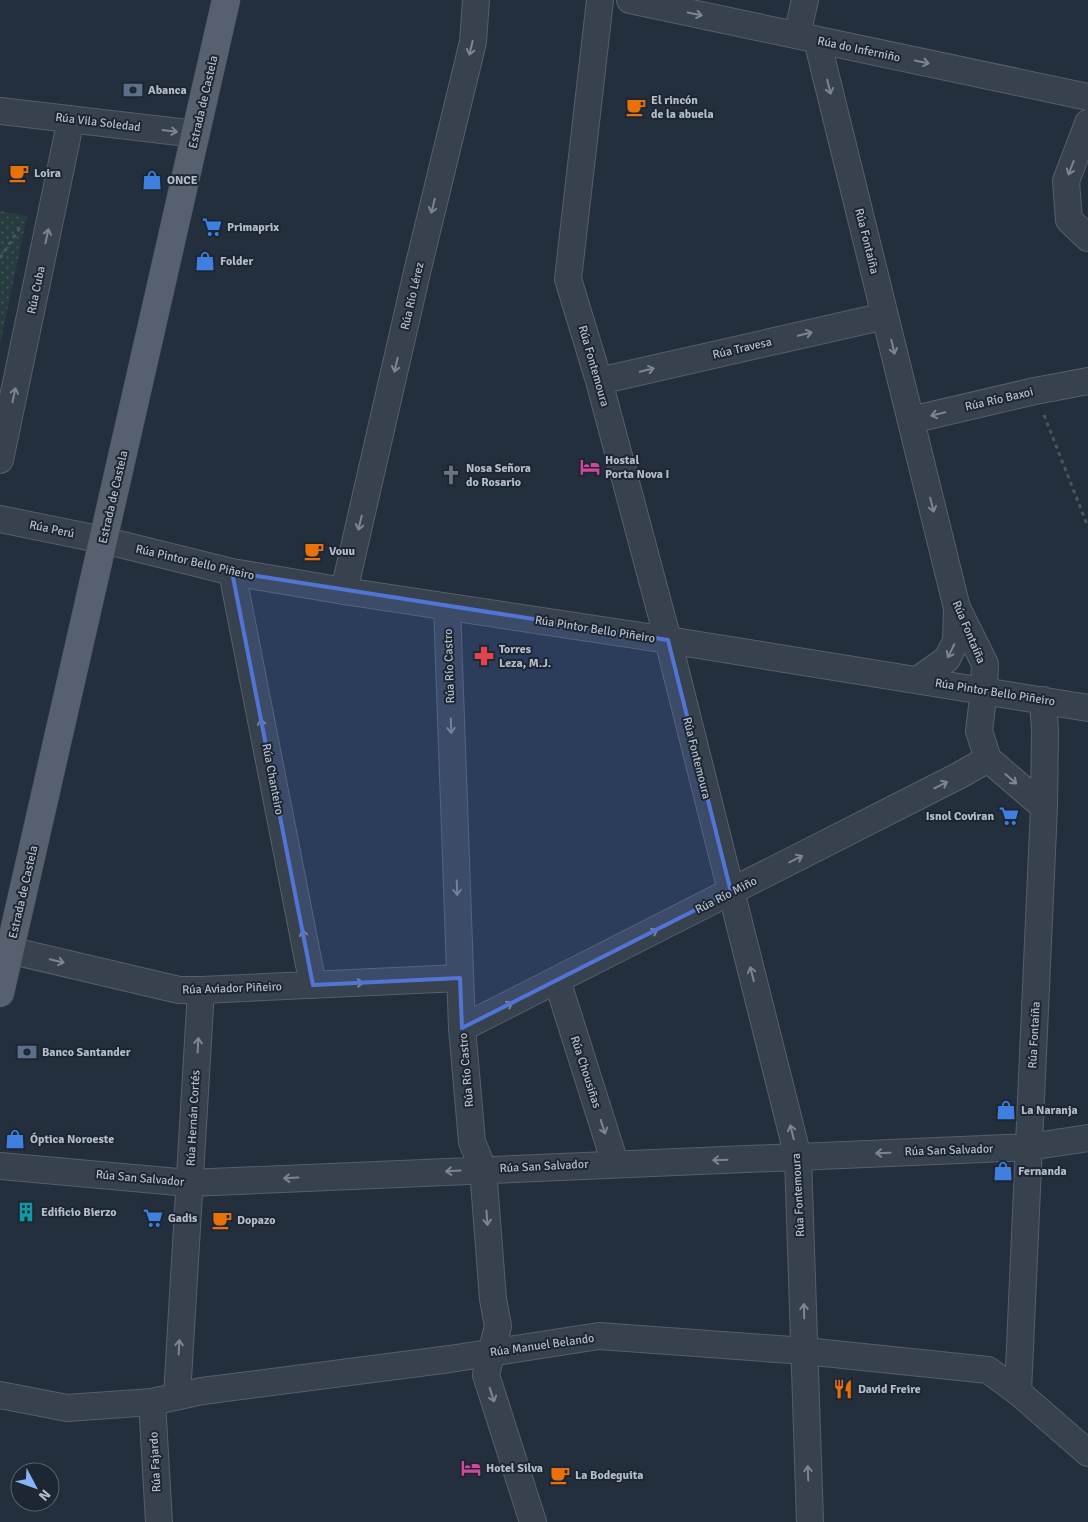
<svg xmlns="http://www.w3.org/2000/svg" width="1088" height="1522" viewBox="0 0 1088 1522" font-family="Signika,sans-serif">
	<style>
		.park { fill: url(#park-dots) }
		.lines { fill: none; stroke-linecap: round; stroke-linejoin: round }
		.minor-casing { stroke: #565f6c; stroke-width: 28 }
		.major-casing { stroke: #414a57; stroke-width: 29 }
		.path { stroke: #44595c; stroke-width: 3; stroke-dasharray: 4 4; stroke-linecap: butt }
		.minor { stroke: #38414e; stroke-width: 26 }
		.major { stroke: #56606e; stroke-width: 28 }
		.oneway { stroke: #7c8592 }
		.marked { fill: #5274d3; fill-opacity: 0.2; stroke: #5274d3; stroke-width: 4; stroke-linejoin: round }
		.labels { text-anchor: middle; stroke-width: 4; stroke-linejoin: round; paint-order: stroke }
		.street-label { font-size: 12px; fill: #b4bcc9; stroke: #1d2633 }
		.poi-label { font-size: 12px; font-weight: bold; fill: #b4bcc9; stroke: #1d2633; text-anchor: start }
	</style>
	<defs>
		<pattern id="park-dots" width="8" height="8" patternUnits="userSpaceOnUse" patternTransform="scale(1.25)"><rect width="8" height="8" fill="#263c3f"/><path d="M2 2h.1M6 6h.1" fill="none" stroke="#435659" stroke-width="1.8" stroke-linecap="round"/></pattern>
	</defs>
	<rect width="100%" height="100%" fill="#242f3e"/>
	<!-- park -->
	<path class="park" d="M0,211l27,5 -27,128z"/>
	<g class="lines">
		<defs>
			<path id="minor" d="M600,0l-32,279 31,102 69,259 130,517 12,365
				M630,0l458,97
				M797,35l8,-35
				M817,40l140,568 28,56 -1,26 -5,41 9,28 56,48
				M0,111l196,23
				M1088,123l-22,58 3,39 19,18
				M599,381l286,-65
				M911,420l124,-29 53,-10
				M0,460l71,-341
				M0,519l103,21 129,32 112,19 324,49 420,68
				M232,572l81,413
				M344,591l74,-323 55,-226 3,-42
				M447,607l15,421 10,114 11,27 10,130 5,27 -12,49 47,147
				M919,679l28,-20 9,-18 1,-32
				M0,948l179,42h22l259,-12
				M557,980l58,183
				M462,1028l498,-253 28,-16
				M0,1166l189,17 840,-36 59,-9
				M1018,1392l26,-585 1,-77 -2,-30
				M0,1395l67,13 85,-6 50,-11 248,-32 149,-23 206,15 183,19 30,22 70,61
				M177,1396l24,-406
				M152,1402l7,120"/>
			<path id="major" d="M0,993l226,-993"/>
		</defs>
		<!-- minor casing -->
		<use href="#minor" class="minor-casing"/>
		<!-- major casing -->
		<use href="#major" class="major-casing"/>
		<!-- path -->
		<path class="path" d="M0,258l21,-32
			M1044,415l44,112"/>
		<!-- minor -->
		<use href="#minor" class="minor"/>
		<!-- major -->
		<use href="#major" class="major"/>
	</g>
	<!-- one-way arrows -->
	<defs><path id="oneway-shaft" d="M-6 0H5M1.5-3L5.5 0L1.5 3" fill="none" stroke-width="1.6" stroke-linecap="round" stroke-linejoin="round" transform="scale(1.25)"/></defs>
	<g class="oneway">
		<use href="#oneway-shaft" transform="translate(695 14) rotate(12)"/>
		<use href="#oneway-shaft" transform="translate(471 48) rotate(103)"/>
		<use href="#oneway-shaft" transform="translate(922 62) rotate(12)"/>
		<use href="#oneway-shaft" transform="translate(829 87) rotate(76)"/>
		<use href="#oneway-shaft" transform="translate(170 131) rotate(7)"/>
		<use href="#oneway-shaft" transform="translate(1071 168) rotate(111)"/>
		<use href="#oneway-shaft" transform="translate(433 206) rotate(104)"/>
		<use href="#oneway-shaft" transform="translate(47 236) rotate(-78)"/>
		<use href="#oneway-shaft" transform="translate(805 334) rotate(-13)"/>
		<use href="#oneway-shaft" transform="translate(893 347) rotate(76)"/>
		<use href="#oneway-shaft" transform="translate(396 365) rotate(103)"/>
		<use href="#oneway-shaft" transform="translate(647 370) rotate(-13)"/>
		<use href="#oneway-shaft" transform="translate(14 395) rotate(-78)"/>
		<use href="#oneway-shaft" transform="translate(938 414) rotate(167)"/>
		<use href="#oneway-shaft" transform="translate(932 505) rotate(76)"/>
		<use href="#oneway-shaft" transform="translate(360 523) rotate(103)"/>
		<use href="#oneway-shaft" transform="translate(951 651) rotate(116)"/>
		<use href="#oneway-shaft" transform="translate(262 726) rotate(-101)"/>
		<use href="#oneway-shaft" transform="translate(451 726) rotate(88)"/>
		<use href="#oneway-shaft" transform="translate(1011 779) rotate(41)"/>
		<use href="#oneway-shaft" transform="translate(941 785) rotate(-27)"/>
		<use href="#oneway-shaft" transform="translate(796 859) rotate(-27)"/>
		<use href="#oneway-shaft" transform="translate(457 888) rotate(88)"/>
		<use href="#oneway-shaft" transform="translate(651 933) rotate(-27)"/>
		<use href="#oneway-shaft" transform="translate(304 937) rotate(-101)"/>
		<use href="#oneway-shaft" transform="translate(57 961) rotate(13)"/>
		<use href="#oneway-shaft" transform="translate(752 974) rotate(-104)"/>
		<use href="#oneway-shaft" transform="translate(356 983) rotate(-3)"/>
		<use href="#oneway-shaft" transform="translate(506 1006) rotate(-27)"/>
		<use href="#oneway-shaft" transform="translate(198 1045) rotate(-87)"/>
		<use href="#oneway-shaft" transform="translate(603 1127) rotate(72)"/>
		<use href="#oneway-shaft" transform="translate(792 1132) rotate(-104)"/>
		<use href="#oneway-shaft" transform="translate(883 1153) rotate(178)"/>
		<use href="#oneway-shaft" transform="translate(720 1160) rotate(178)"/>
		<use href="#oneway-shaft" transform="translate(453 1171) rotate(177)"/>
		<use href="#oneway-shaft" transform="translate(291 1178) rotate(177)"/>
		<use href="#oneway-shaft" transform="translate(487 1218) rotate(86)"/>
		<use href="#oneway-shaft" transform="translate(804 1311) rotate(-92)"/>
		<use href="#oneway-shaft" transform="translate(179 1347) rotate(-87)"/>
		<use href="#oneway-shaft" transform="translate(492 1395) rotate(72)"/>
		<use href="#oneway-shaft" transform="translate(808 1473) rotate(-92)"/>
	</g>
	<!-- marked area -->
	<path class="marked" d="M232,572l436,68 63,252 -269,136 -2,-50 -147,7z"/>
	<!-- icons -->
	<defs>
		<symbol id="bank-bare" viewBox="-9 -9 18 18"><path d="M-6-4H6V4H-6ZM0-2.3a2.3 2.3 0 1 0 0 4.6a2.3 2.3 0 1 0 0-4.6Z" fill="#5c6f8a" stroke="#1d2633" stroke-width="2.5" paint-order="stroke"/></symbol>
		<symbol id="cafe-bare" viewBox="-9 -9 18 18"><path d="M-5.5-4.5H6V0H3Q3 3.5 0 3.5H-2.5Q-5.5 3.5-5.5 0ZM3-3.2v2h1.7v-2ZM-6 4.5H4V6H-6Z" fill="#e8710a" stroke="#1d2633" stroke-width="2.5" paint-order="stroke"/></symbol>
		<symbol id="shop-bare" viewBox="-9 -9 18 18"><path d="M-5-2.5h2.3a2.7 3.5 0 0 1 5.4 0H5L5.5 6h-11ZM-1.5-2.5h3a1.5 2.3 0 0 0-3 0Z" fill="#3f7fe0" stroke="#1d2633" stroke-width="2.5" paint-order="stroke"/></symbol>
		<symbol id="supermarket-bare" viewBox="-9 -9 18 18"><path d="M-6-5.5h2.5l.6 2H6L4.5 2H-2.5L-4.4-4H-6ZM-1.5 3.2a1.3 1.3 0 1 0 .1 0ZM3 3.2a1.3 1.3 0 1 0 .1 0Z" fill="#3f7fe0" stroke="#1d2633" stroke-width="2.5" paint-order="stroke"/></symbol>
		<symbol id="hotel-bare" viewBox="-9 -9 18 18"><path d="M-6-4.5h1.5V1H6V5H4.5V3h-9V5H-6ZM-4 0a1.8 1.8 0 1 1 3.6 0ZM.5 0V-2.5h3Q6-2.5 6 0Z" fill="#d1479c" stroke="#1d2633" stroke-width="2.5" paint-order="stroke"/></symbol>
		<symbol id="church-bare" viewBox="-9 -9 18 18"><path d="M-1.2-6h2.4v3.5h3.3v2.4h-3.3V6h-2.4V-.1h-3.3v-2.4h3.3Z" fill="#6b7280" stroke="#1d2633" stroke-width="2.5" paint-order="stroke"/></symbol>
		<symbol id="pharmacy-bare" viewBox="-9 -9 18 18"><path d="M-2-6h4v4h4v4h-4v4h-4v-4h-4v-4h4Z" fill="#e0444e" stroke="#1d2633" stroke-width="2.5" paint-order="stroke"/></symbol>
		<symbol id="building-bare" viewBox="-9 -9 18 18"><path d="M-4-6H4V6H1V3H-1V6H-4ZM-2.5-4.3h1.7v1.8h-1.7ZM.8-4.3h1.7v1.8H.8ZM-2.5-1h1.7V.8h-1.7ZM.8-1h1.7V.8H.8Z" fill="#0f9aa8" stroke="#1d2633" stroke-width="2.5" paint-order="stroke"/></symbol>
		<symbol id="restaurant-bare" viewBox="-9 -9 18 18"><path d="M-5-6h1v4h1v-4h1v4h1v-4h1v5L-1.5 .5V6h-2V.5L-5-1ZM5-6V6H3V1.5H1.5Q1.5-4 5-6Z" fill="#e8710a" stroke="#1d2633" stroke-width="2.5" paint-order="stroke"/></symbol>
	</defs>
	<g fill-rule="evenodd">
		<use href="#bank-bare" x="119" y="76" width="28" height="28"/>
		<use href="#cafe-bare" x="622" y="93" width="28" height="28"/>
		<use href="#cafe-bare" x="5" y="159" width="28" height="28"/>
		<use href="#shop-bare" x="138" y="166" width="28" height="28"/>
		<use href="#supermarket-bare" x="198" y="213" width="28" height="28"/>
		<use href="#shop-bare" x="191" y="247" width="28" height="28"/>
		<use href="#hotel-bare" x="576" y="453" width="28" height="28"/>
		<use href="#church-bare" x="437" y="461" width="28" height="28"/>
		<use href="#cafe-bare" x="300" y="537" width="28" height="28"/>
		<use href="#pharmacy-bare" x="470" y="642" width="28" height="28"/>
		<use href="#supermarket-bare" x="995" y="802" width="28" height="28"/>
		<use href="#bank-bare" x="13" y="1038" width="28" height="28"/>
		<use href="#shop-bare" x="992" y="1096" width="28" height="28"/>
		<use href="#shop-bare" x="1" y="1125" width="28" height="28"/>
		<use href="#shop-bare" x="989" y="1157" width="28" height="28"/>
		<use href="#building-bare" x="12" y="1198" width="28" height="28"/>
		<use href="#supermarket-bare" x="139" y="1204" width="28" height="28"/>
		<use href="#cafe-bare" x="208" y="1206" width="28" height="28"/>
		<use href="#restaurant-bare" x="829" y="1375" width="28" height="28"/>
		<use href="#hotel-bare" x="457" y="1454" width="28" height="28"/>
		<use href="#cafe-bare" x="546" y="1461" width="28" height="28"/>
	</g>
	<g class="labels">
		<!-- street labels -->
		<g class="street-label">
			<text transform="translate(859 49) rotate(12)" y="4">Rúa do Inferniño</text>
			<text transform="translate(203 102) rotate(-77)" y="4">Estrada de Castela</text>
			<text transform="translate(98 122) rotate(7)" y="4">Rúa Vila Soledad</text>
			<text transform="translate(867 241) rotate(76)" y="4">Rúa Fontaíña</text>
			<text transform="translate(36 290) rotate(-78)" y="4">Rúa Cuba</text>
			<text transform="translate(412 296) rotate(-77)" y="4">Rúa Río Lérez</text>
			<text transform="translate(742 348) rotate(-13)" y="4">Rúa Travesa</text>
			<text transform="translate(594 366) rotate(74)" y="4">Rúa Fontemoura</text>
			<text transform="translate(999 399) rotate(-13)" y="4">Rúa Río Baxoi</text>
			<text transform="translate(113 497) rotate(-77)" y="4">Estrada de Castela</text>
			<text transform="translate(52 529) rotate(12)" y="4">Rúa Perú</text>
			<text transform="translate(195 562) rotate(13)" y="4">Rúa Pintor Bello Piñeiro</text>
			<text transform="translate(595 629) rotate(9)" y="4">Rúa Pintor Bello Piñeiro</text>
			<text transform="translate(969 632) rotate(67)" y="4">Rúa Fontaíña</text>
			<text transform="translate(449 666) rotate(-92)" y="4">Rúa Río Castro</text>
			<text transform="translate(995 692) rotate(9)" y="4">Rúa Pintor Bello Piñeiro</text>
			<text transform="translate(697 758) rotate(76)" y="4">Rúa Fontemoura</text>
			<text transform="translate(273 779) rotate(79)" y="4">Rúa Chanteiro</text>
			<text transform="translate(23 892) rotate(-77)" y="4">Estrada de Castela</text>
			<text transform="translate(726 895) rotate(-27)" y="4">Rúa Río Miño</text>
			<text transform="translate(232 988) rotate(-2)" y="4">Rúa Aviador Piñeiro</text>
			<text transform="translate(1034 1035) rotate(-87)" y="4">Rúa Fontaíña</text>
			<text transform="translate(466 1070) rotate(-95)" y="4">Rúa Río Castro</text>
			<text transform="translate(586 1072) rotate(72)" y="4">Rúa Chousiñas</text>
			<text transform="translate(193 1118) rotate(-87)" y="4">Rúa Hernán Cortés</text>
			<text transform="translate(949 1150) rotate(-2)" y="4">Rúa San Salvador</text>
			<text transform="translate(544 1166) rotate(-3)" y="4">Rúa San Salvador</text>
			<text transform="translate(140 1178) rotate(5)" y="4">Rúa San Salvador</text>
			<text transform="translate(798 1195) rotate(-93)" y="4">Rúa Fontemoura</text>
			<text transform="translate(542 1345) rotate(-8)" y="4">Rúa Manuel Belando</text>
			<text transform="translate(155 1462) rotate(-93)" y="4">Rúa Fajardo</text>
		</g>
		<!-- poi labels -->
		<g class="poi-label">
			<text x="148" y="94">Abanca</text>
			<text x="651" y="104">El rincón<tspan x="651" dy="14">de la abuela</tspan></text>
			<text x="34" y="177">Loira</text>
			<text x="167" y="184">ONCE</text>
			<text x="227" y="231">Primaprix</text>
			<text x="220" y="265">Folder</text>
			<text x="605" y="464">Hostal<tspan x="605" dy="14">Porta Nova I</tspan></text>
			<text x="466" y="472">Nosa Señora<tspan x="466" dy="14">do Rosario</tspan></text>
			<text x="329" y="555">Vouu</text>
			<text x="499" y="653">Torres<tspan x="499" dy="14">Leza, M.J.</tspan></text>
			<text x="994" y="820" text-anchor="end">Isnol Coviran</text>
			<text x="42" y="1056">Banco Santander</text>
			<text x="1021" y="1114">La Naranja</text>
			<text x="30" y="1143">Óptica Noroeste</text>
			<text x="1018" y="1175">Fernanda</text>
			<text x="41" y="1216">Edificio Bierzo</text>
			<text x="168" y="1222">Gadis</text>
			<text x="237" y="1224">Dopazo</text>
			<text x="858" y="1393">David Freire</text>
			<text x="486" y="1472">Hotel Silva</text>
			<text x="575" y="1479">La Bodeguita</text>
		</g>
	</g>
	<!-- north arrow -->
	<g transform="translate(35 1487) rotate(131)"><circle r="24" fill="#1d2633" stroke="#59626f"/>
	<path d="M0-4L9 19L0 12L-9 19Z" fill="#8ab4f8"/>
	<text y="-8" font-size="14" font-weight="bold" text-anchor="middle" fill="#b4bcc9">N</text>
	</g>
</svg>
